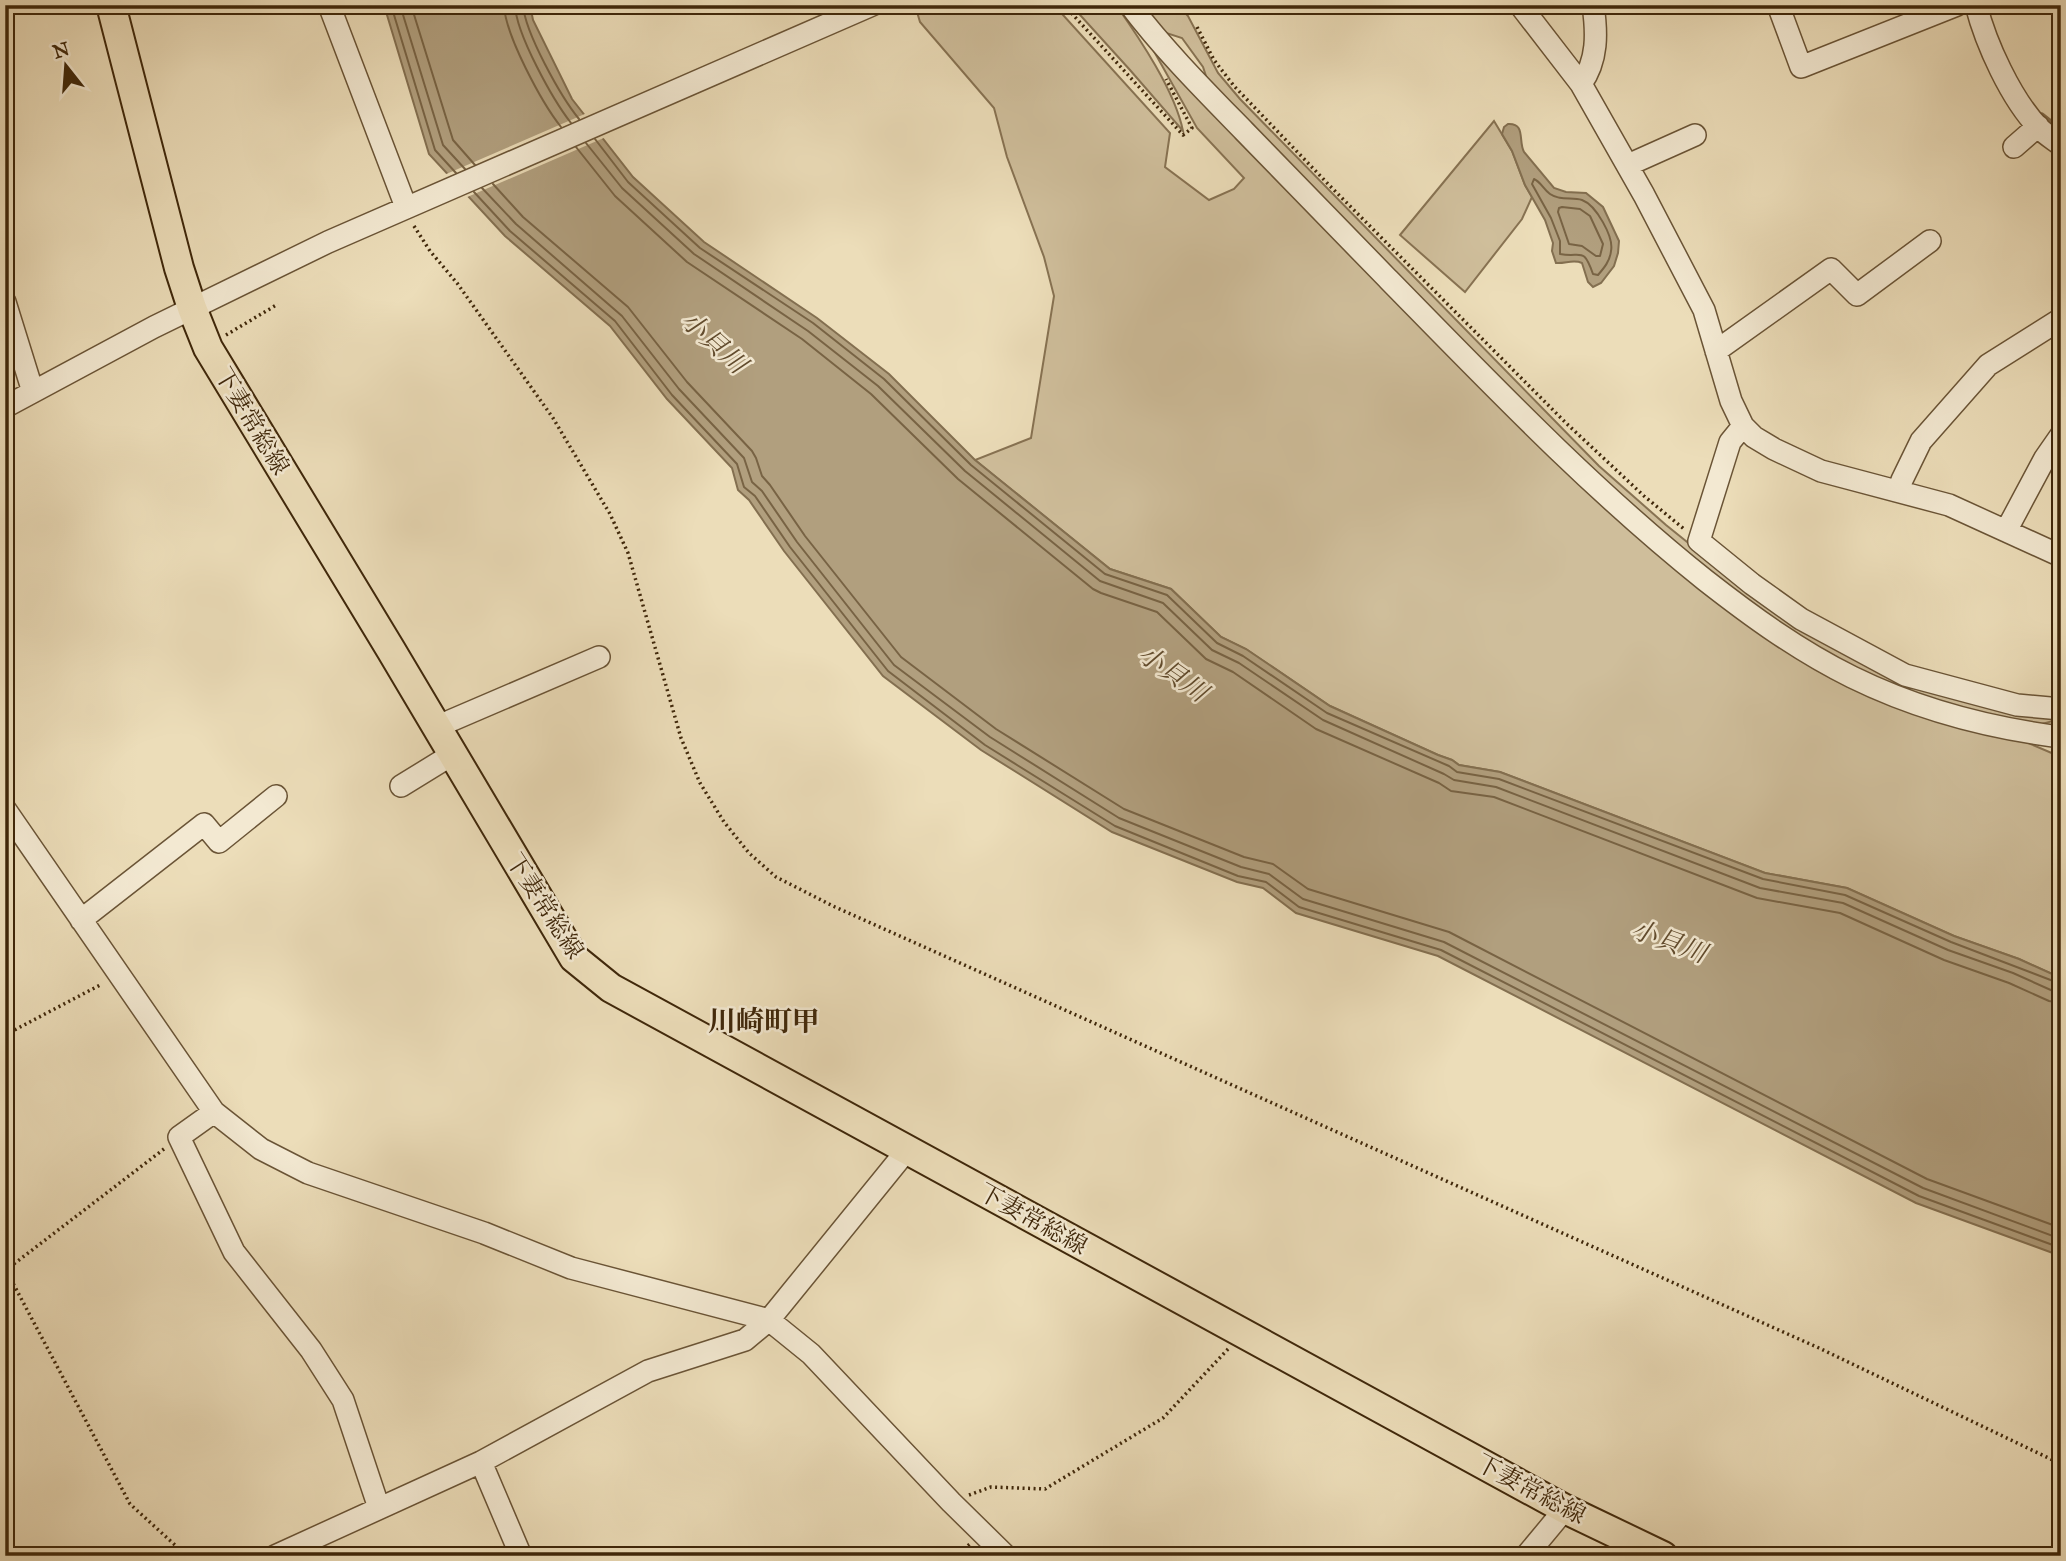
<svg xmlns="http://www.w3.org/2000/svg" width="2066" height="1561" viewBox="0 0 2066 1561" font-family="'IM FELL Great Primer','Noto Serif JP',serif">
	<style>
		.green { fill: #cfbe9b; stroke: #877252; stroke-width: 2 }
		.water { fill: #b19f7e; stroke: #836f50; stroke-width: 2 }
		.pier { fill: #ecddb9 }
		.lines { fill: none; stroke-linecap: round; stroke-linejoin: round }
		.shore { stroke: #786344; stroke-width: 2 }
		.stream { stroke: #836f50; stroke-width: 5 }
		.minor-casing { stroke: #6a5436; stroke-width: 24 }
		.major-casing { stroke: #3f270a; stroke-width: 32 }
		.path { stroke: #3f270a; stroke-width: 3.5; stroke-dasharray: 2 3.5; stroke-linecap: butt }
		.minor { stroke: #f3e9d2; stroke-width: 21 }
		.major { stroke: #ecddb9; stroke-width: 28 }
		.labels { text-anchor: middle; stroke-width: 5; stroke-linejoin: round; paint-order: stroke }
		.street-label { font-size: 24px; fill: #3f270a; stroke: #f3e9d2 }
		.water-label { font-size: 26px; font-style: italic; fill: #614b2d; stroke: #f3e9d2 }
		.quarter-label { font-size: 28px; font-weight: bold; fill: #3f270a; stroke: #f3e9d2 }
	</style>
	<rect width="100%" height="100%" fill="#ecddb9"/>
	<filter id="stains"><feTurbulence type="fractalNoise" baseFrequency=".00286" numOctaves="4"/><feColorMatrix values="0 0 0 0 .2 0 0 0 0 .09 0 0 0 0 .02 0 0 0 .5 -.17"/></filter>
	<radialGradient id="worn" r=".72"><stop offset=".6" stop-color="#630" stop-opacity="0"/><stop offset="1" stop-color="#630" stop-opacity=".3"/></radialGradient>
	<!-- green -->
	<path class="green" d="M915,5h139l116,128 -5,34 44,33 25,-11 10,-11 -47,-50 -46,-82 379,383 284,235 205,75 42,18v221l-42,-19 -65,-23 -107,-48 -82,-15 -265,-101 -41,-7 -7,-5 -14,-5 -108,-49 -84,-57 -25,-12 -50,-48 -61,-20 -135,-109 56,-22 23,-142 -10,-39 -37,-100 -13,-49 -74,-86z
		M1071,5h45c24,34 59,86 67,126l-53,-61z
		M1140,5h38l10,11 30,57 22,26 359,367 67,59 82,66 68,47 245,81 -31,8 -38,-8 -129,-44 -124,-76 -148,-124 -383,-393 -5,-15 -21,-29 -22,-7z
		M1494,121l18,30 13,34 7,12 -10,22 -57,73 -65,-57z"/>
	<!-- water -->
	<path class="water" d="M384,5h146l3,15 39,79 61,78 71,65 113,76 72,56 86,86 135,109 61,20 50,48 25,12 84,57 108,49 14,5 7,5 41,7 265,101 82,15 107,48 65,23 42,19v278l-145,-53 -478,-247 -142,-43 -33,-25 -26,-6 -125,-50 -131,-82 -98,-74 -99,-125 -35,-51 -11,-10 -6,-22 -65,-69 -57,-73 -105,-90 -76,-82z
		M1508,124c18,-1 10,17 16,28l30,36 12,4 20,1 17,14 16,34 -1,12 -4,13 -13,17 -8,4 -5,-5 -6,-19c-9,-4 -17,1 -26,0l-4,-12 1,-8 -8,-23 -20,-35 -13,-34 -10,-17 2,-7z"/>
	<!-- pier -->
	<path class="pier" d="M587,113l19,24 -141,61 -21,-23z"/>
	<g class="lines">
		<!-- shore -->
		<path class="shore" d="M391,5l44,145 21,23
			M400,5l43,140 22,24
			M411,5l42,135 22,25
			M504,5c1,30 38,98 57,122
			M515,5c1,29 38,95 56,118
			M523,5c2,28 38,92 56,114
			M595,139l33,43 72,66 113,75 71,56 87,86 134,109 62,21 50,48 26,13 84,57 122,53 8,6 42,7 264,100 82,16 106,47 110,42
			M586,143l36,45 72,66 114,77 70,55 87,85 135,110 63,22 49,47 27,13 84,57 121,54 10,6 42,7 264,101 83,15 105,47 65,23 40,18 8,1
			M576,147l39,49 72,66 115,77 69,55 87,85 135,110 8,4 56,19 49,47 27,13 83,57 123,54 12,8 43,6 263,101 83,15 104,47 65,23 40,18 12,2
			M1534,179c7,3 9,10 16,15 10,7 22,3 32,6 14,5 32,37 29,51 -1,10 -7,17 -13,24l-5,-1c-10,-28 -11,-16 -33,-20v-13l-9,-23 -19,-34z
			M493,184l30,33 105,90 59,75 65,69 4,7 6,18 8,9 35,51 96,121 95,72 128,80 120,48 29,7 35,25 141,43 478,247 134,49
			M482,188l34,36 106,92 57,73 65,69 8,24 10,9 35,51 97,123 96,72 129,81 122,49 28,7 34,25 141,43 479,246 138,51
			M474,192l36,39 105,90 57,74 65,69 7,23 11,9 35,51 98,124 97,74 130,81 123,50 28,6 33,25 142,43 478,246 142,52
			M1562,207l18,2 10,7 13,28 -3,12h-4l-14,-10 -13,-2 -11,-32 1,-4z"/>
		<!-- stream -->
		<path class="stream" d="M2042,115l19,15"/>
		<defs>
			<path id="minor" d="M329,5l77,202
				M1130,5c34,45 75,86 114,126 48,50 96,99 144,148 102,104 203,210 317,301 46,36 94,71 147,97 65,32 137,51 209,60
				M1520,5l61,79 63,111 60,115 27,91 12,25 11,11 20,12 47,22 128,34 112,51
				M1778,5l23,62 156,-62
				M1976,5c10,39 35,94 63,123 6,6 14,11 22,17
				M1581,84c17,-24 16,-51 12,-79
				M2014,147l24,-21
				M1628,165l67,-30
				M5,302l28,90
				M1716,351l115,-82 26,26 73,-54
				M5,407l149,-80 174,-85 544,-237
				M1743,426l-13,16 -31,99 53,43 49,35 104,56 112,30 44,4
				M1899,491l3,-11 19,-39 67,-76 73,-46
				M2006,531l39,-73 16,-23
				M436,727l163,-70
				M401,786l52,-32
				M5,809l209,303 47,37 47,24 176,60 87,35 198,52 42,34 140,148 55,54
				M81,920l123,-96 15,18 57,-46
				M214,1112l-35,25 55,115 77,98 32,50 36,108
				M481,1462l40,94
				M275,1556l206,-94 167,-91 97,-31 24,-20 138,-170
				M1526,1556l39,-47"/>
			<path id="major" d="M111,5l68,263 13,40 16,40 183,302 183,308 37,30 954,521 98,47"/>
		</defs>
		<!-- minor casing -->
		<use href="#minor" class="minor-casing"/>
		<!-- major casing -->
		<use href="#major" class="major-casing"/>
		<!-- path -->
		<path class="path" d="M1064,5l119,130 9,-7 -26,-49
			M1197,27l17,33 20,26 97,101 235,236 78,73 40,33
			M414,226l16,25 27,32 96,135 57,96 18,39 53,185 19,45 24,39 25,31 27,24 59,30 984,441 242,116
			M226,335l52,-31
			M5,1035l97,-51
			M164,1149l-158,121 124,234 57,52
			M969,1495l22,-8 54,2 118,-71 66,-70
			M955,1556l15,-12"/>
		<!-- minor -->
		<use href="#minor" class="minor"/>
		<!-- major -->
		<use href="#major" class="major"/>
	</g>
	<g class="labels">
		<!-- street labels -->
		<g class="street-label">
			<text transform="translate(252 421) rotate(59)" y="8">下妻常総線</text>
			<text transform="translate(545 906) rotate(57)" y="8">下妻常総線</text>
			<text transform="translate(1033 1219) rotate(29)" y="8">下妻常総線</text>
			<text transform="translate(1531 1489) rotate(28)" y="8">下妻常総線</text>
		</g>
		<!-- water labels -->
		<g class="water-label">
			<text transform="translate(714 342) rotate(42)" y="9">小貝川</text>
			<text transform="translate(1173 673) rotate(35)" y="9">小貝川</text>
			<text transform="translate(1669 941) rotate(20)" y="9">小貝川</text>
		</g>
		<!-- quarter labels -->
		<g class="quarter-label">
			<text x="764" y="1031">川崎町甲</text>
		</g>
	</g>
	<!-- margin -->
	<rect width="2066" height="1561" fill="none" stroke="#ecddb9" stroke-width="28"/>
	<rect x="7" y="7" width="2052" height="1547" fill="none" stroke="#3f270a" stroke-width="3.5"/>
	<rect x="14" y="14" width="2038" height="1533" fill="none" stroke="#3f270a" stroke-width="2"/>
	<!-- north arrow -->
	<g transform="translate(66 66) rotate(343)" stroke="#f3e9d2" stroke-width="5" paint-order="stroke">
	<path d="M0-5L12 26L0 18L-12 26Z" fill="#3f270a"/>
	<text y="-10" font-size="19" font-weight="bold" text-anchor="middle" fill="#3f270a">N</text>
	</g>
	<rect width="100%" height="100%" filter="url(#stains)"/>
	<rect width="100%" height="100%" fill="url(#worn)"/>
</svg>
